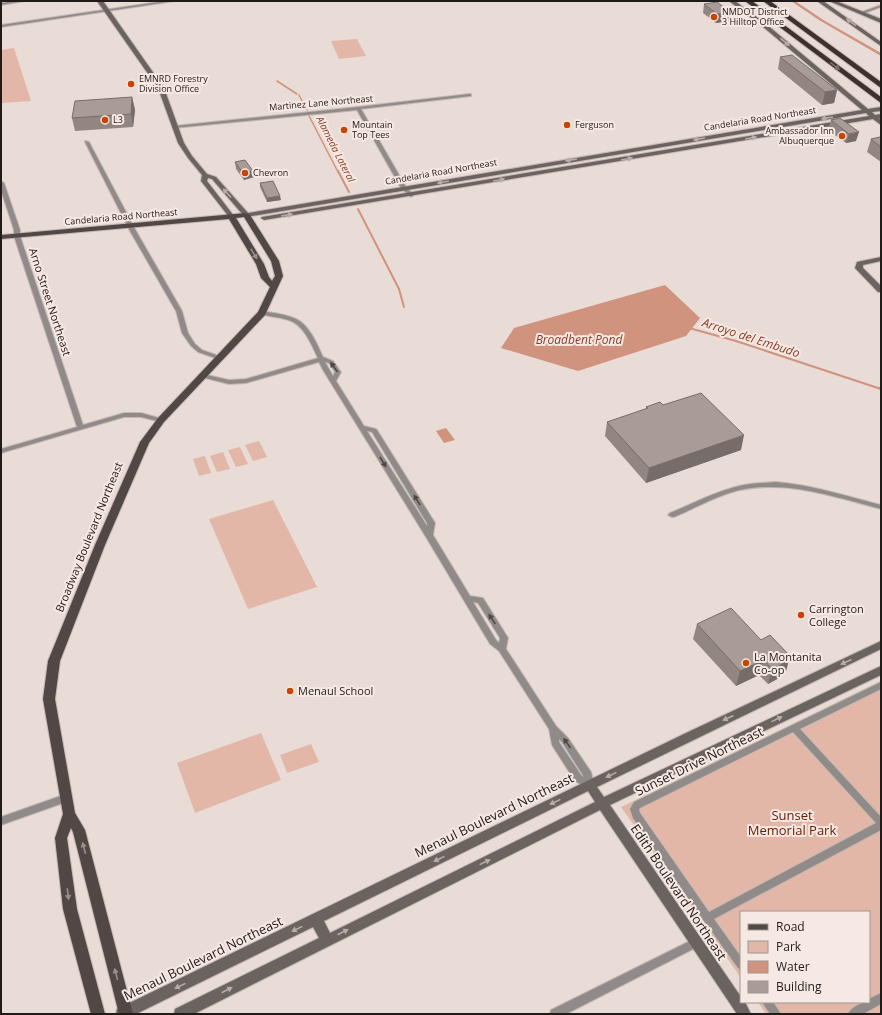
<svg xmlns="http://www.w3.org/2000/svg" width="882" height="1015" viewBox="0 0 882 1015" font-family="'Open Sans',sans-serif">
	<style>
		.green { fill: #e2b7a8 }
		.water { fill: #cf937e }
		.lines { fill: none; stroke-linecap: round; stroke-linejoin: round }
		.stream-far2 { stroke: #cf937e; stroke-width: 1.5 }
		.stream-far1 { stroke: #cf937e; stroke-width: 2 }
		.stream { stroke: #cf937e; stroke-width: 2.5 }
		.street-casing { stroke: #c5b8b4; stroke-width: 2 }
		.secondary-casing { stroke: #c5b8b4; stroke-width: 2 }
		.primary-casing { stroke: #c5b8b4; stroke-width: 2 }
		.highway-casing { stroke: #c5b8b4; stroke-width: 2 }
		.street { fill: #908b89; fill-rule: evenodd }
		.secondary { fill: #6b6360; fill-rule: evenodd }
		.primary { fill: #514744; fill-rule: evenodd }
		.highway { fill: #3b312d; fill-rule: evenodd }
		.wall { fill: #918682 }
		.shaded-wall { fill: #766d6a }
		.building { fill: #a99c97; stroke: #766d6a }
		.oneway { fill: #b7aca8 }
		.oneway2 { fill: #7c716d }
		.oneway3 { fill: #9b8f8c }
		.oneway4 { fill: #4d4846 }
		.poi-dot { fill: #c94401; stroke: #f6e8e3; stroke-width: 1.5 }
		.labels { text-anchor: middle; stroke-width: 4; stroke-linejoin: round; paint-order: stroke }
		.far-poi-label { font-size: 9px; fill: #201b19; stroke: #f6e8e3; text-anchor: start }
		.far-street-label { font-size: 9px; fill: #201b19; stroke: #f6e8e3 }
		.far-water-label { font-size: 10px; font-style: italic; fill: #883d23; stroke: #f6e8e3 }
		.street-label { font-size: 11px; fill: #201b19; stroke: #f6e8e3 }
		.poi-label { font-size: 11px; fill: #201b19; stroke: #f6e8e3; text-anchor: start }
		.water-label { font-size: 12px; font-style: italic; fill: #883d23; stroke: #f6e8e3 }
		.near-street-label { font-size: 13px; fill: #201b19; stroke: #f6e8e3 }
		.near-park-label { font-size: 13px; fill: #682002; stroke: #f6e8e3 }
	</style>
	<rect width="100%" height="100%" fill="#e9dbd6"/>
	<!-- green -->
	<path class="green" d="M357,39l9,17 -27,3 -8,-18z
		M14,48l17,53 -30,2v-53z
		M259,441l8,16 -14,4 -8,-16z
		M240,447l8,17 -12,3 -8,-17z
		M223,452l7,17 -13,3 -7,-16z
		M205,456l6,17 -12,3 -6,-17z
		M273,500l44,87 -69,22 -39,-90z
		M881,681v333h-115l-8,-12h111v-90h-128v66l-120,-171z
		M261,733l20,47 -86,33 -18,-50z
		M311,744l8,18 -32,11 -7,-18z"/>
	<!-- water -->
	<path class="water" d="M791,1h4l30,20 56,32v3l-62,-36z
		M665,285l35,33 -14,18 -108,35 -77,-23 13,-20z
		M446,428l9,12 -11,3 -8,-12z"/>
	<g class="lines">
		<!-- stream-far2 -->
		<path class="stream-far2" d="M277,81l20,13
			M299,95l8,15
			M308,114l30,58"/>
		<!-- stream-far1 -->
		<path class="stream-far1" d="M338,171l11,21
			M358,209l41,80 5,18
			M689,328l47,13 145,48"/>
		<!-- stream -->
		<path class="stream" d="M879,388l2,1"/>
		<defs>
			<path id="street" d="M14,1h11l-24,4v-2z
				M165,1h10l-174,26v-2z
				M881,5v2l-19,7 -3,-1z
				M469,94h2v2l-110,13 45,78 8,8 -3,2 -10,-9 -44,-78 -183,18 -2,-1 2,-1 184,-19z
				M85,141l4,1 47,89 46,80 6,22 7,11 7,6 20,7 1,1 -1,1h-4l-20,-7 -7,-6 -9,-13 -6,-22 -46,-80 -45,-89z
				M1,181l3,2 16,47v6l63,189 41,-12h17l22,6 1,1 -1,1 -2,1 -20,-5h-17l-123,36v-4l76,-22 -63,-191v-6l-13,-40z
				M262,311c11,2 24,3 34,8 14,7 21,25 27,38l10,4 7,10 1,1 -5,9 28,45 12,3 1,1 58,93 -2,12 37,61 13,2 25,40 -2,11 50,77 12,12 23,34 3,13 -1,3 -3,1 -3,-1 -12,-7 -23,-36 -3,-16 -50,-78 -9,-7 -64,-107 -103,-167 -4,-8 -73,21 -17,1 -28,-7 -1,-1 1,-1 2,-1 26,6 17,-1 72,-21c-6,-12 -13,-31 -27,-37 -10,-4 -21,-4 -31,-7l-1,-1zM325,362l4,1 6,9 -2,4zM367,431l5,1 55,91v3zM473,602l5,1 22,35 -1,5 -3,-3zM559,739l3,3 22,35 -3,-2 -22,-33z
				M776,482c36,3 70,14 105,23v4c-46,-12 -93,-29 -141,-19 -23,5 -44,18 -66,27h-2l-4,-2 2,-2c22,-9 44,-21 69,-27 12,-3 24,-3 37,-4z
				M881,682v7l-81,40 81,88v13l-167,89 27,38v13l-3,-2 -33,-46 -1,-1 -71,-103 -3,-9 4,-7zM793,732l83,91 -167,89 -69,-99 -1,-3 1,-2z
				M66,794l3,1 1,3 -1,3 -68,24v-8z
				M696,938l3,2 2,3 -2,3 -133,68h-16l1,-4z
				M881,993v11l-18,10h-15c3,-7 14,-12 21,-12v-3z
				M762,1002h11l8,12h-11z"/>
			<path id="secondary" d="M97,1h6l61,87 20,55 8,13 15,18 9,3 32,36 614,-103 -100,-84 -33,-25h6l31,23 102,85 13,-2v4l-9,1 3,3 6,-1v4h-2l2,2v5l-8,-6 -609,101 -3,-2 1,-1 607,-101 -3,-3 -620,104 -2,-1 -32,-37 -4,-1 -1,3 27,35 -3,2 -2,-1 -28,-36 1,-6 -14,-17 -10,-15 -20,-55z
				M817,1h6l58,41v4z
				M829,1h7l45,18v4z
				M881,257v4l-18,4v3l18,18v6h-3l-23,-24 2,-6z
				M881,641v8l-284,138 7,10 277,-131v9l-271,130 131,192v5h4l6,12h-14l-137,-204 -406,204h-20l1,-5 144,-71 -6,-11 -177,87h-20l1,-5 569,-276zM588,791l7,11 -265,131 -6,-12z"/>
			<path id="primary" d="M246,213l4,2 29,46 4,15 -18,39 -101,107 -15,21 -44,102 -45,116 -5,38 20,114 10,17 48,184h-14l-46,-182 -2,-4 -4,10 10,71 28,105h-14l-28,-105 -8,-71 8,-24 -20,-115 5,-38 47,-116 45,-103 18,-24 100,-106 12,-25 -9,-9 -5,-14 -27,-45 -228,20v-4zM244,217l27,44 4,15 -3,5 -3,-4 -5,-13 -28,-46z"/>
			<path id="highway" d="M745,1h7l129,96v6z
				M763,1h7l111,81v6z"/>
		</defs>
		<!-- street casing -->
		<use href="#street" class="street-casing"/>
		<!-- secondary casing -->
		<use href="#secondary" class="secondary-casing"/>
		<!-- primary casing -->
		<use href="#primary" class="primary-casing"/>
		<!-- highway casing -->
		<use href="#highway" class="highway-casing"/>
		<!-- street -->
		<use href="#street" class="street"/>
		<!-- secondary -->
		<use href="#secondary" class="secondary"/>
		<!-- primary -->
		<use href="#primary" class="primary"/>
		<!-- highway -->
		<use href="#highway" class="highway"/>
	</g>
	<!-- wall -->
	<path class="wall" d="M704,4l26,8 -1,9 -13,2 -13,-10z
		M780,57l57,33 -3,13 -12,2 -44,-36z
		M132,97l3,13 -2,17 -58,4 -3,-13z
		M840,118l16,23 -10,2 -18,-13 3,-10z
		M881,138v24l-14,-10 4,-13z
		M235,162l18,9 1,6 -10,3 -8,-11z
		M260,183l21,17 -14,2 -7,-15z
		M663,405l78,45 -95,33 -41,-47 2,-14 39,-13v-2z
		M697,624l64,16 29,16 -4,15 -6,3 -1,4 -11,6 -9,-9 -23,11 -43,-47z"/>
	<!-- shaded-wall -->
	<path class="shaded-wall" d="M730,12l-1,9 -13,2 1,-9z
		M837,90l-3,13 -12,2 3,-13z
		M132,97l3,13 -2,17 -2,-13z
		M859,132l-3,9 -10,2 3,-9z
		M253,171l1,6 -10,3 -1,-7z
		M280,196l1,4 -14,2v-4z
		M744,435l-3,15 -95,33 3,-15z
		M790,656l-4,15 -6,3 -1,4 -11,6 4,-15 9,-8z
		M764,660l-5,15 -23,11 4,-15z"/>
	<!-- building -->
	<path class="building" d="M717,2l13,10 -13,2 -13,-10z
		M792,55l45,35 -12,2 -45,-35z
		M132,97l-1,17 -59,4 3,-17z
		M840,118l19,14 -10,2 -18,-14z
		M880,137l1,1v9l-10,-8z
		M245,160l8,11 -10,2 -8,-11z
		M273,181l7,15 -13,2 -7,-15z
		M701,393l43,42 -95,33 -42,-46 41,-14 -2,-1 14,-5 3,3z
		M731,608l30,32 9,-5 20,21 -9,5 2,3 -11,5 -8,-9 -24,11 -43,-47z"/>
	<!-- one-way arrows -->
	<defs><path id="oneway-solid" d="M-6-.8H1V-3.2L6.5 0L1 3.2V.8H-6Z"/></defs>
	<g class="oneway">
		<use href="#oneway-solid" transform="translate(851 22) rotate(-144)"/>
		<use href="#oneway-solid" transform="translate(785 42) rotate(40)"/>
		<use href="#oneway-solid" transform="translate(827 118) rotate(171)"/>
		<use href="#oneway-solid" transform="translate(751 138) rotate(-10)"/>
		<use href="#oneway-solid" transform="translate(699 139) rotate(171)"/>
		<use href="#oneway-solid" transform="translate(627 159) rotate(-10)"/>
		<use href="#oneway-solid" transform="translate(571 160) rotate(171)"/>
		<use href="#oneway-solid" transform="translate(499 180) rotate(-10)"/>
		<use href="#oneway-solid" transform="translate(443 182) rotate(170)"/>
		<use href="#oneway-solid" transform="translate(227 193) rotate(-132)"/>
		<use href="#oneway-solid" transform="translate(287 215) rotate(-9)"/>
		<use href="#oneway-solid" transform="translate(846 662) rotate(155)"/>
		<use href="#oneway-solid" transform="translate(728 718) rotate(155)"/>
		<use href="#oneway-solid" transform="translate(777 719) rotate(-26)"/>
		<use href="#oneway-solid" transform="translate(611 775) rotate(154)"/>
		<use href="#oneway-solid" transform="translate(555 802) rotate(154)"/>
		<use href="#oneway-solid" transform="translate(439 859) rotate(154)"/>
		<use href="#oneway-solid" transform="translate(485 862) rotate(-26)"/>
		<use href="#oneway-solid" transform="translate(297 929) rotate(154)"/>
		<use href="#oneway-solid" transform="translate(343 932) rotate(-27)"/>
		<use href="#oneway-solid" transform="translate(180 986) rotate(154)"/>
		<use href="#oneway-solid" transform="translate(227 990) rotate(-27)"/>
	</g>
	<use class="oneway2" href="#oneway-solid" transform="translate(835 66) rotate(37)"/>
	<g class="oneway3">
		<use href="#oneway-solid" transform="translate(254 254) rotate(58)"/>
		<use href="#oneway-solid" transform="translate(84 848) rotate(-104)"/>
		<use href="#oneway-solid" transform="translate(68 894) rotate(83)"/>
		<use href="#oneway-solid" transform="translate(116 974) rotate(-104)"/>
	</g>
	<g class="oneway4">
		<use href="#oneway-solid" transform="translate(334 367) rotate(-126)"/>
		<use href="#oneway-solid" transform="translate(383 462) rotate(58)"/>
		<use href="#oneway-solid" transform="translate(417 500) rotate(-122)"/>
		<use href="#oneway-solid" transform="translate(492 619) rotate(-123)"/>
		<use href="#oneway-solid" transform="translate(567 743) rotate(-126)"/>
	</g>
	<!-- markers -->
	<g class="poi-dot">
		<circle cx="714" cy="17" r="4"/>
		<circle cx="131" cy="84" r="4"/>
		<circle cx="105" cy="120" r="4"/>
		<circle cx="567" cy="125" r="4"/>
		<circle cx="344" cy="130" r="4"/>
		<circle cx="842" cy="136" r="4"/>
		<circle cx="245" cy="173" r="4"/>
		<circle cx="801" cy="615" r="4"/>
		<circle cx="746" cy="663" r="4"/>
		<circle cx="290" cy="691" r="4"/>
	</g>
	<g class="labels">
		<!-- far-poi labels -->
		<g class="far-poi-label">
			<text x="722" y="15">NMDOT District<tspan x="722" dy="10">3 Hilltop Office</tspan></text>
			<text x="139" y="82">EMNRD Forestry<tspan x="139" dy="10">Division Office</tspan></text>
			<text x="113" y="123">L3</text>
			<text x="352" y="128">Mountain<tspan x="352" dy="10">Top Tees</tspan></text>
			<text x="575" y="128">Ferguson</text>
			<text x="834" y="134" text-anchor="end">Ambassador Inn<tspan x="834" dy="10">Albuquerque</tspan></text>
			<text x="253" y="176">Chevron</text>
		</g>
		<!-- far-street labels -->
		<g class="far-street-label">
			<text transform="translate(321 103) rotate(-5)" y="3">Martinez Lane Northeast</text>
			<text transform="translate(760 119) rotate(-9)" y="3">Candelaria Road Northeast</text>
			<text transform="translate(441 172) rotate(-10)" y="3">Candelaria Road Northeast</text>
			<text transform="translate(121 217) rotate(-5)" y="3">Candelaria Road Northeast</text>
		</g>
		<!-- far-water labels -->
		<g class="far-water-label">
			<text transform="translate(336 149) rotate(63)" y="4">Alameda Lateral</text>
		</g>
		<!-- street labels -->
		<g class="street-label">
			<text transform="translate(50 302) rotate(72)" y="4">Arno Street Northeast</text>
			<text transform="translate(89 537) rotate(-68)" y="4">Broadway Boulevard Northeast</text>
		</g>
		<!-- poi labels -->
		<g class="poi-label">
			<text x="809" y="613">Carrington<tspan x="809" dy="13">College</tspan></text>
			<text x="754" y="661">La Montanita<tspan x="754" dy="13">Co-op</tspan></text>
			<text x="298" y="695">Menaul School</text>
		</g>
		<!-- water labels -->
		<g class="water-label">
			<text transform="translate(751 338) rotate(18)" y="4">Arroyo del Embudo</text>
			<text x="579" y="344">Broadbent Pond</text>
		</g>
		<!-- near-street labels -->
		<g class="near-street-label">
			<text transform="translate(699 761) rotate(-26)" y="5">Sunset Drive Northeast</text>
			<text transform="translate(494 815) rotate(-26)" y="5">Menaul Boulevard Northeast</text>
			<text transform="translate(679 892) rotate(56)" y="5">Edith Boulevard Northeast</text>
			<text transform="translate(203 958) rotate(-26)" y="5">Menaul Boulevard Northeast</text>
		</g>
		<!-- near-park labels -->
		<g class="near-park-label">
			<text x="792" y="820">Sunset<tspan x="792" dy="15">Memorial Park</tspan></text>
		</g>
	</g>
	<!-- border -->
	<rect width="882" height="1015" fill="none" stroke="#201b19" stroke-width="4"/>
	<!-- legend -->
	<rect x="740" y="911" width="130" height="92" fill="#f6e8e3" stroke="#a09692"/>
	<rect x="748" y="924" width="20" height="6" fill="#514744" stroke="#a09692"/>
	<text x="776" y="931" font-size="12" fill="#201b19">Road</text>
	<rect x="748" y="941" width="20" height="12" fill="#e2b7a8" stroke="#a09692"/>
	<text x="776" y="951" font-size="12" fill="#201b19">Park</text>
	<rect x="748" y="961" width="20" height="12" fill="#cf937e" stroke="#a09692"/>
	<text x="776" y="971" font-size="12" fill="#201b19">Water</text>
	<rect x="748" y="981" width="20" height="12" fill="#a99c97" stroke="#a09692"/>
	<text x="776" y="991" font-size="12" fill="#201b19">Building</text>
</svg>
